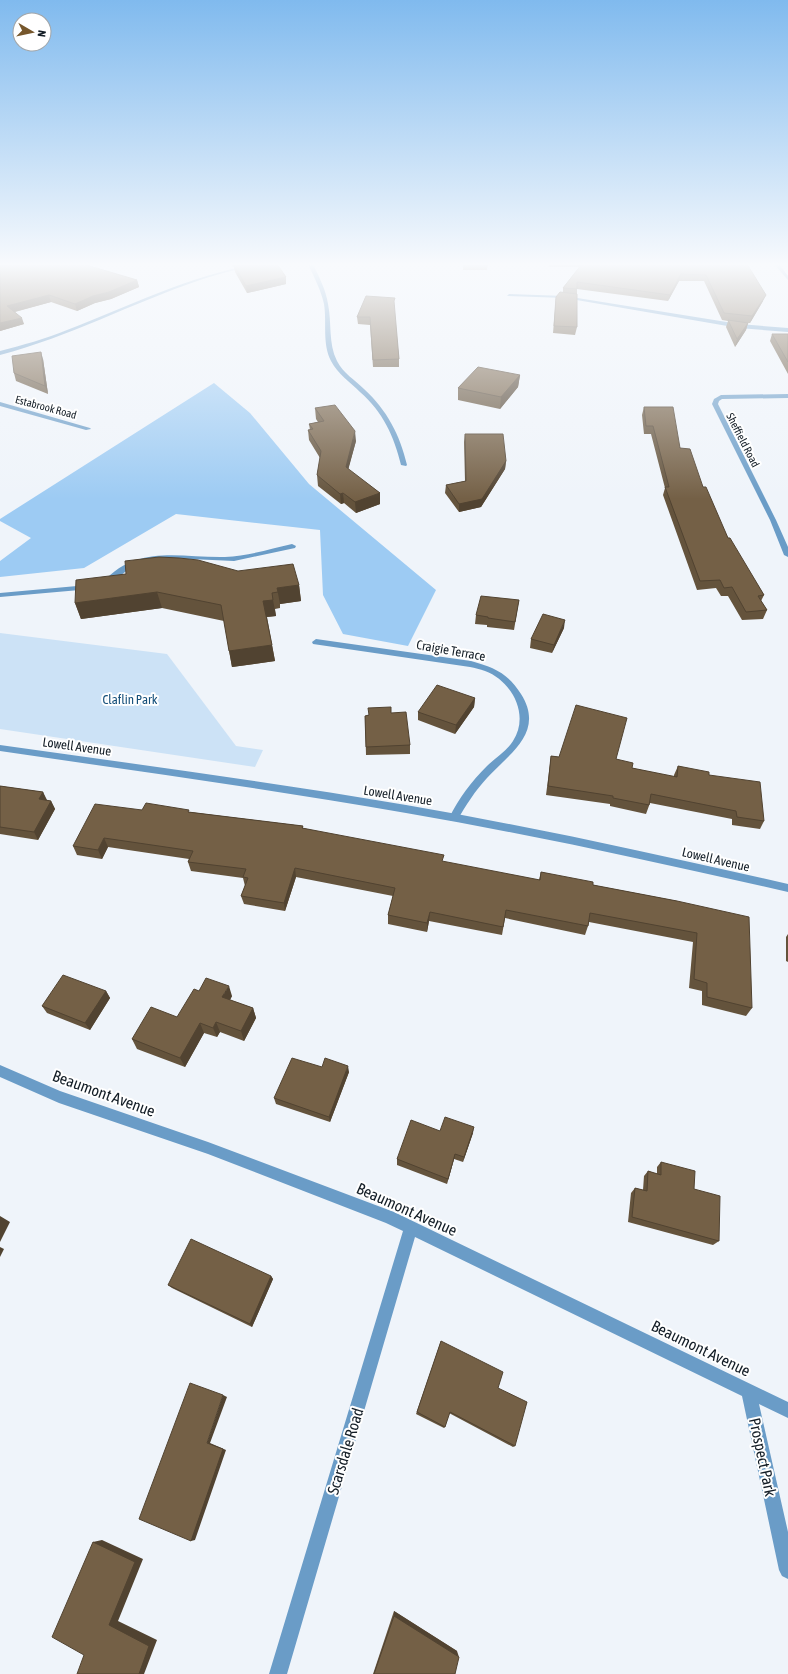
<svg xmlns="http://www.w3.org/2000/svg" width="788" height="1674" viewBox="0 0 788 1674" font-family="'Asap Condensed',sans-serif">
	<style>
		.green { fill: #cce2f6 }
		.forest { fill: #9dcbf3 }
		.lines { fill: none; stroke-linecap: round; stroke-linejoin: round }
		.service { fill: #6a9cc7; fill-rule: evenodd }
		.minor { fill: #6a9cc7; fill-rule: evenodd }
		.tertiary { fill: #6a9cc7; fill-rule: evenodd }
		.wall { fill: #64533c }
		.shaded-wall { fill: #514331 }
		.building { fill: #746046; stroke: #514331 }
		.labels { text-anchor: middle; stroke-width: 4; stroke-linejoin: round; paint-order: stroke }
		.far-street-label { font-size: 11px; fill: #131d26; stroke: #fff }
		.street-label { font-size: 13px; fill: #131d26; stroke: #fff }
		.park-label { font-size: 13px; fill: #144f7a; stroke: #fff }
		.near-street-label { font-size: 16px; fill: #131d26; stroke: #fff }
	</style>
	<rect width="100%" height="100%" fill="#eff4fa"/>
	<!-- green -->
	<path class="green" d="M0,633l167,21 69,92 27,4 -8,17 -255,-38z"/>
	<!-- forest -->
	<path class="forest" d="M214,383l36,30 59,71 127,106 -28,56 -65,-12 -20,-39 -3,-65 -144,-16 -92,54 -84,9v-16l31,-23 -31,-17v-2z"/>
	<g class="lines">
		<!-- service -->
		<path class="service" d="M292,544l4,2 -1,2 -61,13 -65,-3 -21,3 -18,7 -20,16h-3l-4,-2c35,-38 78,-24 122,-25 23,-1 45,-8 67,-13z
			M88,585h3v4l-91,8v-4z"/>
		<!-- minor -->
		<path class="minor" d="M257,264h14c-11,4 -24,4 -36,6 -12,3 -24,6 -35,10 -68,23 -131,57 -200,75v-4c23,-6 45,-12 67,-21 63,-24 122,-55 190,-66z
			M308,264h5c6,13 13,26 15,40 4,19 0,39 9,57 6,12 18,19 27,28 23,21 36,46 43,76l-1,1 -5,-1c-7,-29 -18,-53 -41,-73 -10,-10 -22,-18 -29,-31 -9,-18 -4,-38 -7,-57 -3,-14 -10,-27 -16,-40z
			M774,264h5l9,12v4z
			M509,294l56,2 174,28 49,4v4l-49,-4 -174,-30 -58,-2z
			M788,394v4l-66,1 -3,2 -1,3 58,116 12,27v10l-4,-2 -14,-35 -58,-116 2,-5 7,-4z
			M0,402l90,26 1,1 -5,1 -86,-24z
			M316,639l155,22c22,6 37,12 50,33 24,38 -11,59 -34,84 -12,13 -21,27 -30,43h-6l-2,-3c10,-20 22,-36 38,-52 8,-8 20,-15 26,-25 17,-26 -1,-60 -28,-70 -5,-2 -10,-3 -15,-4l-157,-23 -1,-2z
			M0,1065l60,26 148,51 186,70 394,190v16l-29,-14 29,128v47l-6,-3 -3,-6 -37,-174 -327,-159 -128,437h-18l134,-443 -17,-8 -178,-69 -149,-51 -59,-26z"/>
		<!-- tertiary -->
		<path class="tertiary" d="M0,745c135,19 271,37 406,60 128,22 255,50 382,79v8c-127,-29 -254,-57 -382,-79 -135,-24 -271,-42 -406,-62z"/>
	</g>
	<!-- wall -->
	<path class="wall" d="M0,264l137,16 2,7 -28,12 -16,4 -18,8 -26,-9 -36,10 9,12 -24,7z
		M231,264h46l9,20 -39,9 -12,-21 -1,-5h-1z
		M463,264h25l-1,6h-24z
		M548,264h199l16,37 -13,22h-2l-2,7 -11,17 -9,-20 2,-6 -6,-1 -18,-39h-25l-11,20 -91,-12v38l-2,8 -22,-2 3,-36 7,-5v-4l16,-21h-30z
		M395,305l-1,2 5,52v8h-26l-3,-42 -12,-1 -1,-7z
		M772,334h16v40l-18,-33z
		M43,359l5,35 -32,-13 -2,-8z
		M520,375l-2,12 -18,22 -42,-9v-12z
		M644,407l36,41 23,39 25,51 36,57 -3,6 6,9 -4,9 -21,1 -14,-24h-7l-5,-8 -19,2 -34,-95 2,-7 -14,-54h-7l-2,-19z
		M315,408l41,33 -8,28 32,24v11l-24,9 -12,-10 -3,1 -23,-18 -1,-11 3,-17 -11,-18 -1,-10h2l-1,-6 9,-2 -2,-3z
		M465,434l41,27 -1,8 -24,38 -22,5 -14,-19 1,-8 19,-4 -1,-39z
		M238,571l61,14 2,16 -21,3v4l-5,1 1,7 -9,1 5,28 3,16 -43,6 -8,-46 -62,-13 -81,11 -6,-16 51,-29z
		M519,600l-5,30 -27,-3v-2l-12,-1 1,-9z
		M564,628l-12,25 -22,-5 1,-9z
		M475,698l-1,9 -19,27 -37,-14v-8z
		M369,715l41,30v9l-44,1 -1,-39z
		M551,756l8,1 57,2 16,9 42,9v-2l4,-9 31,9 55,46 -4,8 -28,-4v-6l-82,-16 -4,11 -36,-8v-2l-64,-9 4,-31z
		M0,786l43,6 3,8 5,1 4,8 -17,31 -38,-6z
		M142,810l48,2 113,14v2l140,34 96,18 2,-8 52,13 84,16 75,107 -6,8 -44,-11v-14l-13,-3 4,-46 -104,-20 -1,4 -3,9 -80,-17 -3,17 -73,-14 -2,11 -39,-8v-9l5,-19 -97,-19 -11,34 -41,-7 -3,-8 4,-10 -2,-8 -52,-7 -3,-9 1,-3 -81,-12 -6,12 -25,-4 -4,-9z
		M788,934v28l-2,-1v-24z
		M106,991l4,7 -20,32 -43,-17 -5,-7z
		M199,991l33,5 -2,4 23,8 3,10 -12,23 -24,-9 -3,5 -13,-4 -19,34 -48,-18 -5,-10 45,-22z
		M322,1067l27,5 -19,50 -54,-18 -2,-6z
		M440,1131l33,2 -10,29 -9,-3 -7,25 -50,-19v-6z
		M661,1162l33,27 25,52 -6,4 -85,-23 3,-29 4,-5 8,2 1,-14 4,-5 9,3v-7z
		M271,1276l2,3 -21,48 -80,-39 -4,-3z
		M441,1341l57,47 17,58 -2,1 -64,-34 -4,14 -1,1 -28,-14z
		M394,1611l63,40 -2,23h-82z"/>
	<!-- shaded-wall -->
	<path class="shaded-wall" d="M0,264h17l-17,6z
		M681,274l-2,7 -11,20 2,-6z
		M286,277v7l-39,9 -1,-7z
		M137,280l2,7 -28,12 -16,4 -18,8 -2,-7 18,-8z
		M49,295l2,7 -41,11 -3,-7z
		M766,295l-3,6 -13,22 2,-7z
		M22,318l2,6 -24,7v-8z
		M748,323l-2,7 -11,17 2,-8z
		M41,352l2,7 5,35 -3,-8z
		M520,375l-2,12 -18,22 1,-12z
		M355,431l1,10 -10,37v-11z
		M506,461l-1,8 -24,38 -22,5v-8z
		M343,493l1,10 -3,1 -1,-10z
		M380,493v11l-24,9 -1,-11z
		M299,585l2,16 -21,3 -3,-16z
		M157,592l5,16 -81,11 -6,-16z
		M273,600l3,16 -10,1 -3,-16z
		M565,620l-1,8 -12,25 2,-8z
		M272,645l3,16 -43,6 -3,-16z
		M475,698l-1,9 -19,27 1,-9z
		M43,792l4,8 -4,7 -4,-8z
		M51,801l4,8 -17,31 -4,-8z
		M104,838l4,9 -6,12 -4,-9z
		M295,868l1,9 -11,34 -1,-8z
		M430,912l-1,9 -2,11v-9z
		M229,986l3,10 -6,11 -4,-10z
		M106,991l4,7 -20,32 -5,-7z
		M253,1008l3,10 -12,23 -3,-10z
		M216,1022l4,10 -3,5 -4,-9z
		M200,1023l4,10 -19,34 -5,-9z
		M348,1066l1,6 -19,50 -1,-5z
		M474,1127l-1,6 -10,29 1,-5z
		M455,1154l-1,5 -7,25 1,-5z
		M0,1216l10,6 -10,20z
		M0,1247l4,2 -4,8z
		M271,1276l2,3 -21,48 -2,-3z
		M223,1395l4,2 -17,46 16,7 -31,90 -4,1 16,-98z
		M102,1540l41,19 -25,62 39,19 -13,34h-5l-30,-49 -16,-83z
		M394,1611l63,40 2,6 -65,-41z"/>
	<!-- building -->
	<path class="building" d="M11,264h72l54,16 -28,12 -16,4 -18,8 -26,-9 -42,11 15,12 -22,5v-56z
		M277,264l9,13 -40,9 -12,-21z
		M582,264h165l19,31 -14,21 -28,-3 -18,-38 -25,-1 -11,21 -93,-13v7l-14,-1z
		M560,292l17,2v33l-23,-1 2,-29z
		M366,296l29,2 -1,3 5,58 -26,1 -3,-43h-13z
		M728,320l20,3 -11,16z
		M772,334h16v28z
		M41,352l4,34 -31,-13 -2,-17z
		M478,367l42,8 -19,22 -43,-9z
		M335,405l20,26 -9,36 34,26 -25,9 -12,-9 -3,1 -23,-19 4,-24 -13,-21 5,-1 -4,-5 15,-3 -9,-13z
		M644,407h29l7,41 10,1 13,38h3l22,51h2l34,57 -6,1 9,14 -21,2 -14,-25 -8,1 -4,-8 -20,1 -35,-94h4l-6,-23 -10,-38h-7z
		M465,434h38l3,27 -24,38 -23,5 -13,-19 20,-4z
		M159,557l20,1 19,2 40,11 55,-7 6,21 -22,3 1,4 -6,1 1,7 -10,1 9,44 -43,6 -8,-46 -64,-13 -82,11 1,-23 50,-6 -1,-13z
		M481,596l38,4 -4,22 -27,-4v-1l-12,-2z
		M543,614l22,6 -11,25 -23,-6z
		M437,685l38,13 -19,27 -38,-13z
		M576,705l51,13 -11,41 17,4 -1,5 45,9 1,-11 31,6v3l51,7 4,39 -27,-4 -1,-6 -85,-17 -2,11 -36,-7v-2l-65,-10 3,-30 8,1z
		M391,707v6l15,-1 4,33 -44,2 -1,-31 4,-1 -1,-7z
		M0,786l43,6 -4,7 12,2 -17,31 -34,-5z
		M146,803l43,7 -1,2 115,14 -1,2 142,27 -2,6 98,19 1,-8 52,10v3l84,16 72,16 3,91 -45,-11v-14l-13,-4 3,-46 -107,-20 -2,13 -82,-16 -3,17 -73,-15 -3,11 -39,-8 7,-27 -100,-20 -11,35 -43,-7 7,-18 -5,-1 3,-8 -58,-7 5,-11 -89,-13 -6,12 -25,-4 22,-42 47,6z
		M63,975l43,16 -21,32 -43,-17z
		M206,978l23,8 -7,11 31,11 -12,23 -25,-9 -3,6 -13,-5 -20,35 -48,-19 19,-32 26,10 17,-28 5,2z
		M292,1058l30,9 3,-9 23,8 -19,51 -55,-19z
		M445,1117l29,10 -10,30 -9,-3 -7,25 -51,-20 14,-39 29,11z
		M661,1162l34,9 -1,18 26,7 -1,45 -87,-24 3,-29 12,3 1,-20 13,4z
		M191,1239l80,37 -21,48 -82,-39z
		M441,1341l62,31 -5,16 29,14 -12,44 -65,-34 -5,15 -28,-15z
		M190,1383l33,12 -16,48 16,6 -32,92 -52,-22z
		M93,1542l42,20 -26,63 40,21 -10,28h-62l7,-19 -32,-18z
		M394,1616l65,41 -4,17h-81z"/>
	<!-- sky -->
	<linearGradient id="sky" x2="0" y2="1"><stop stop-color="#80baee"/><stop offset="0.53" stop-color="#f8fafd"/><stop offset="1" stop-color="#f8fafd" stop-opacity="0"/></linearGradient>
	<rect width="788" height="499" fill="url(#sky)"/>
	<g class="labels">
		<!-- far-street labels -->
		<g class="far-street-label">
			<text transform="translate(46 407) rotate(15)" y="4">Estabrook Road</text>
			<text transform="translate(743 440) rotate(63)" y="4">Sheffield Road</text>
		</g>
		<!-- street labels -->
		<g class="street-label">
			<text transform="translate(451 650) rotate(10)" y="5">Craigie Terrace</text>
			<text transform="translate(77 746) rotate(8)" y="5">Lowell Avenue</text>
			<text transform="translate(398 795) rotate(9)" y="5">Lowell Avenue</text>
			<text transform="translate(716 859) rotate(13)" y="5">Lowell Avenue</text>
		</g>
		<!-- park labels -->
		<g class="park-label">
			<text x="130" y="704">Claflin Park</text>
		</g>
		<!-- near-street labels -->
		<g class="near-street-label">
			<text transform="translate(104 1093) rotate(20)" y="6">Beaumont Avenue</text>
			<text transform="translate(407 1209) rotate(24)" y="6">Beaumont Avenue</text>
			<text transform="translate(701 1348) rotate(26)" y="6">Beaumont Avenue</text>
			<text transform="translate(345 1451) rotate(-73)" y="6">Scarsdale Road</text>
			<text transform="translate(763 1457) rotate(78)" y="6">Prospect Park</text>
		</g>
	</g>
	<!-- north arrow -->
	<g transform="translate(32 32) rotate(99)"><circle r="19" fill="#ffffff" stroke="#a1a5a8"/>
	<path d="M0-3L7 15L0 10L-7 15Z" fill="#76572c"/>
	<text y="-6" font-size="11" font-weight="bold" text-anchor="middle" fill="#131d26">N</text>
	</g>
</svg>
